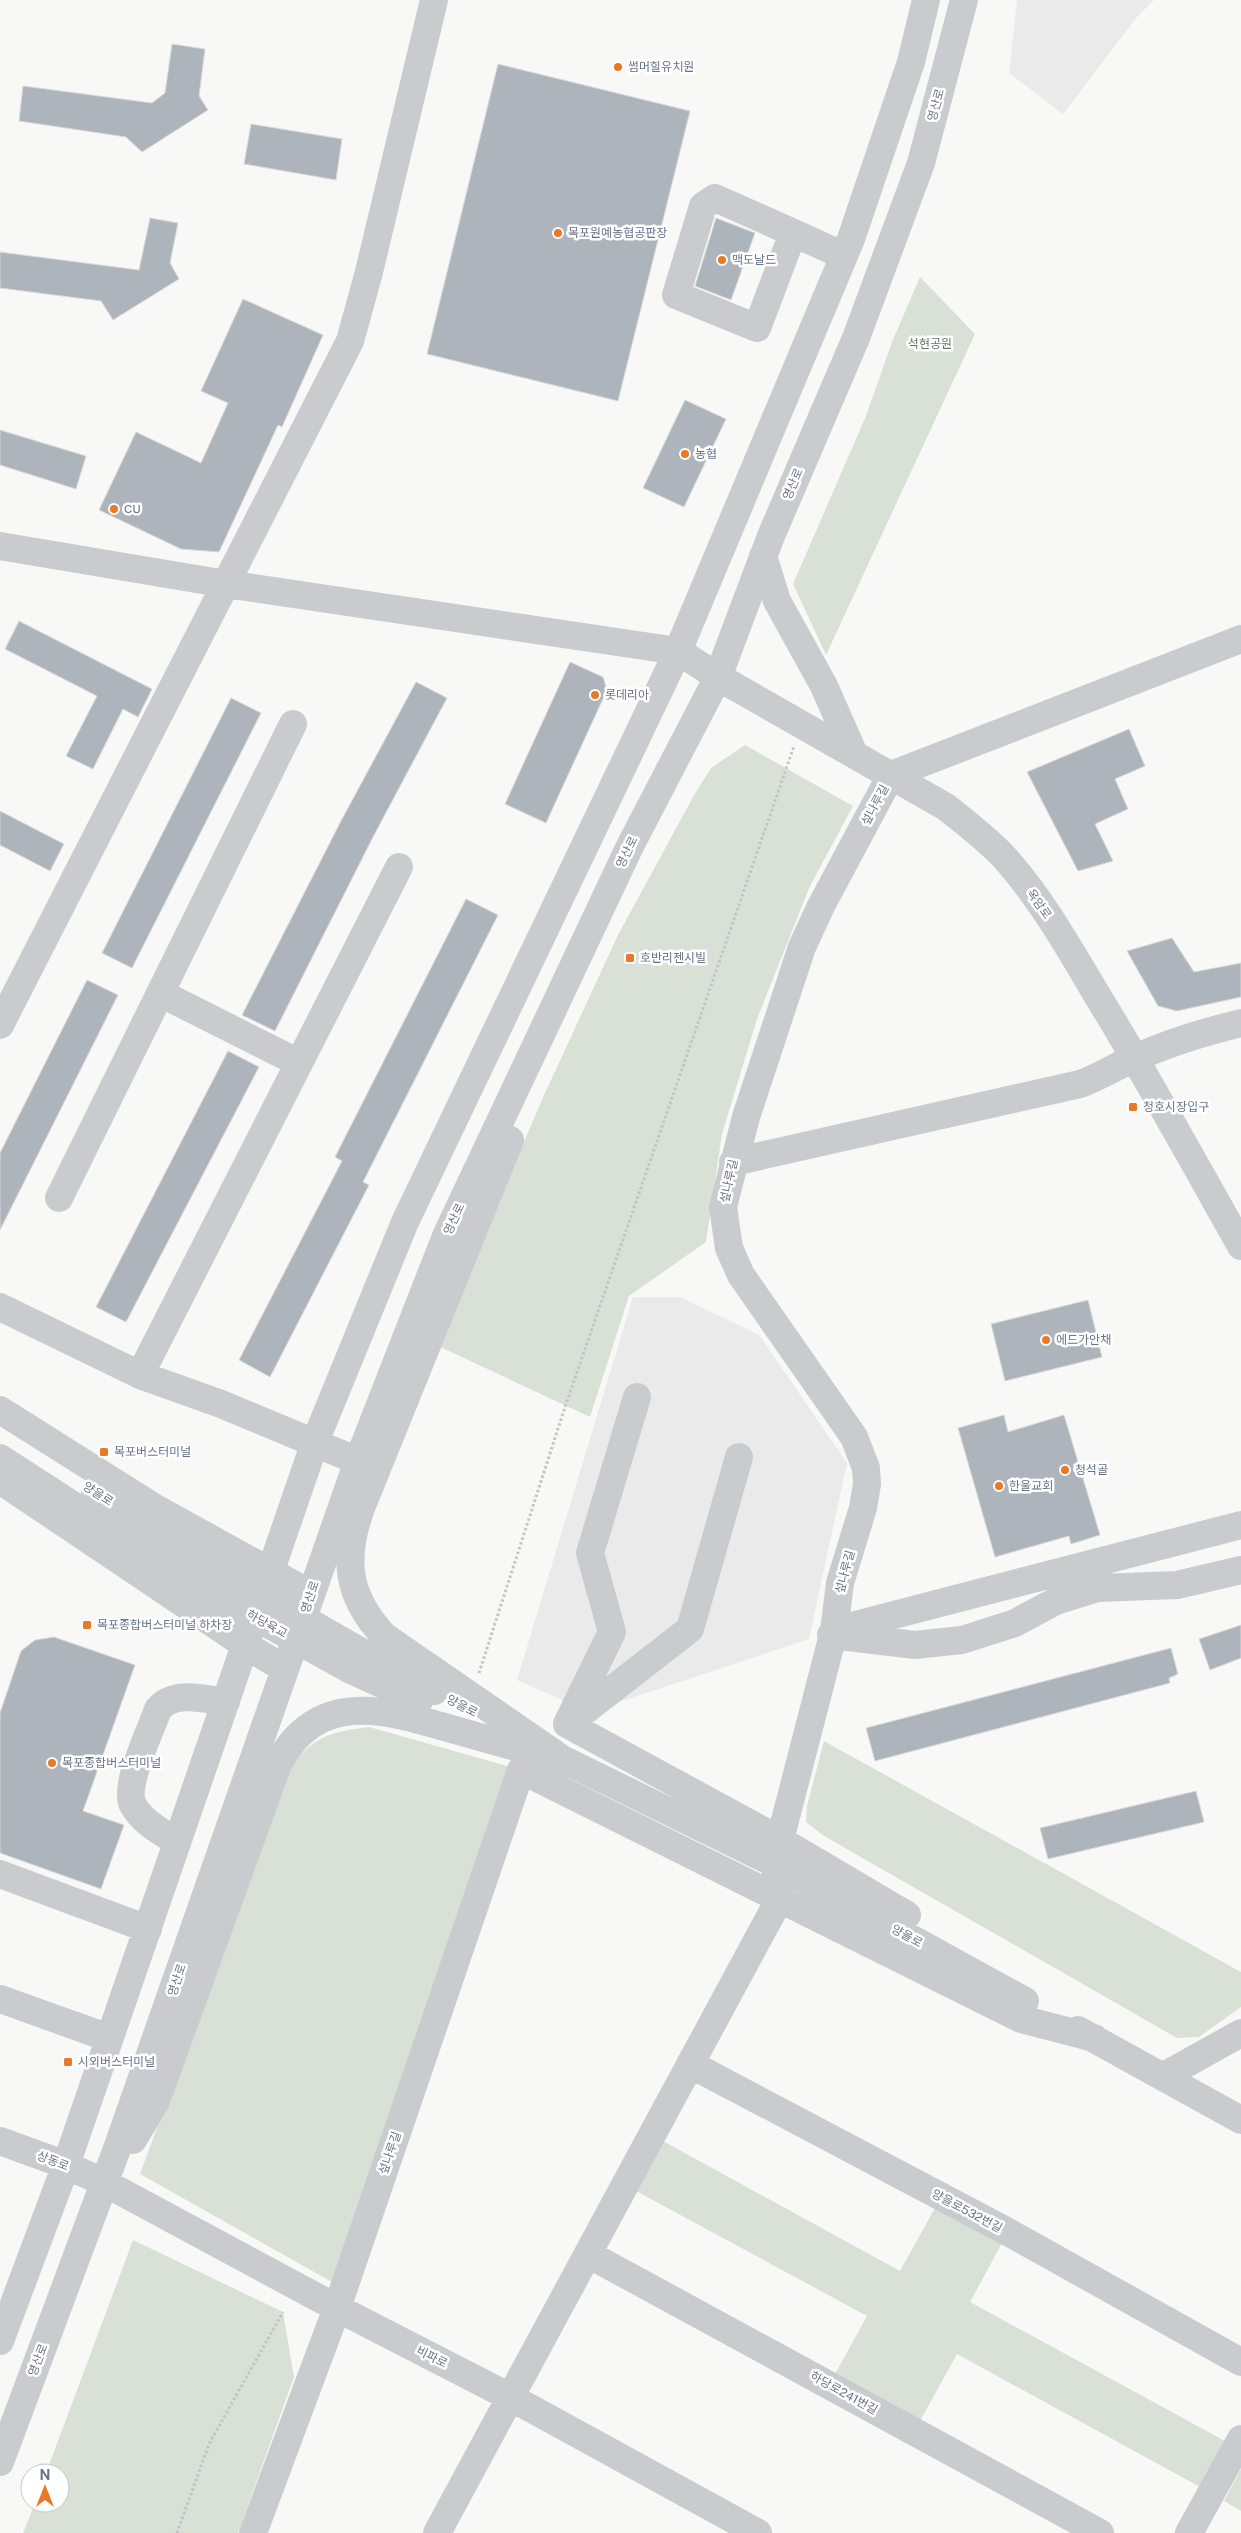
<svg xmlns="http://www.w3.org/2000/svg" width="1241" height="2533" viewBox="0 0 1241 2533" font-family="'Public Sans','Noto Sans KR',sans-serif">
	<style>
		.built { fill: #e9eae9 }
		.green { fill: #d9e1d7 }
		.building { fill: #aeb4bc; stroke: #dadad8 }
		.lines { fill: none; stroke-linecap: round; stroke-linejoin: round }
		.path { stroke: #c2c3c6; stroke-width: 3; stroke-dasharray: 2.5 2.5; stroke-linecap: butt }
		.minor { stroke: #c9cbcf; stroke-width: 28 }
		.minor-bridge { stroke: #c9cbcf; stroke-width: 28 }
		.poi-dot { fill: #e77927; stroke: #fff; stroke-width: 2 }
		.labels { text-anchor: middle; stroke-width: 5; stroke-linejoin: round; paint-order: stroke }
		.poi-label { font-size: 12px; fill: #677388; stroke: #fff; text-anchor: start }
		.street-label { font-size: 12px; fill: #677388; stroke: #fff }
		.park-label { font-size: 12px; fill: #627a62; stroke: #fff }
	</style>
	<rect width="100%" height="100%" fill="#f8f9f6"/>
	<!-- built -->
	<path class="built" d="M1017,0h137l-17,17 -74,97 -54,-41z
		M633,1297h47l79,38 88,128 -38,176 -220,73 -72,-32z"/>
	<!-- green -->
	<path class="green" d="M920,277l55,57 -149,321 -33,-71 73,-168 26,-74z
		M745,745l108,61 -43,80 -53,133 -35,115 -16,108 -77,54 -39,121 -154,-72 109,-252 73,-158 75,-138 18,-29z
		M369,1727l142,40 -179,515 -192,-108 147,-401c24,-36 41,-41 82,-46z
		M824,1741l417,231v35l-42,30 -22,1 -353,-202 -18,-14 1,-16z
		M652,2135l248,136 41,-74 67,35 -38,70 266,145 -25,46 -254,-139 -43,78 -85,-47 38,-69 -242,-131z
		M133,2240l150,72 11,65 -56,156h-215l12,-30h25v-30h-14z
		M1241,2469v42l-17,-10z"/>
	<!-- building -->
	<path class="building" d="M172,44l33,5 -6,47 9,14 -66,42 -16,-15 -107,-16 4,-35 129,17 13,-10z
		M498,64l192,47 -72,290 -191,-47z
		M251,124l91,15 -6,41 -92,-16z
		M150,218l28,5 -8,40 9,16 -66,41 -12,-19 -101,-13v-36l139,18z
		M716,218l39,15 -24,67 -36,-14z
		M243,299l80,36 -41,92 -4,-2 -59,127 -38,-3 -82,-39 37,-78 65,31 27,-60 -27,-12z
		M685,400l41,19 -42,88 -41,-19z
		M0,430l86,26 -10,33 -76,-24z
		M19,621l133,68 -14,28 -15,-8 -30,60 -27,-13 31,-60 -92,-47z
		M570,662l33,15 4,13 -61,133 -41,-19z
		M416,682l31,16 -74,139 -98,194 -33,-16 99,-194z
		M231,698l30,15 -129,255 -30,-15z
		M1129,729l16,37 -30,13 13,30 -33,15 18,37 -35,10 -51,-99z
		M0,811l64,33 -14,27 -50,-26z
		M466,899l32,16 -135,267 6,3 -99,192 -31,-17 103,-199 -7,-4z
		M1172,938l22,34 47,-9v34l-64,14 -19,-5 -31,-55z
		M87,980l31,15 -118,235v-77z
		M228,1051l31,16 -133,255 -30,-15z
		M1088,1300l14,57 -97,24 -14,-57z
		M1004,1415l4,17 56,-17 36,120 -29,9 -2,-8 -74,21 -37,-129z
		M1241,1625v33l-31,12 -11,-31z
		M54,1637l81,28 -52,146 41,14 -23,64 -101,-36v-140l21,-62 14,-11z
		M1171,1648l7,26 -9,4 1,5 -295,78 -9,-33z
		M1196,1791l8,31 -156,37 -8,-31z"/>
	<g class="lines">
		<!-- path -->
		<path class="path" d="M479,1673l88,-272 227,-655
			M177,2533l32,-89 74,-132"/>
		<!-- minor -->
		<path class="minor" d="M793,233l-36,95 -81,-33 27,-89 12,-8c43,19 86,38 129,58
			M0,546l226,38 452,67 40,26 228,130c20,16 40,31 57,49 42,46 73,105 105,157 46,77 89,155 133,233
			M763,556l14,45 47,85 29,66
			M162,994l137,69
			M0,1025l350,-684 19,-69 65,-272
			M510,1140l-149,368c-18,50 -15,87 23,128l184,127
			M733,1162l347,-78c20,-7 36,-18 55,-26 35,-16 69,-26 106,-35
			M59,1198l234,-474
			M0,1307l140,68 81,29 137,57
			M140,1375l259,-508
			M0,1410l157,99 154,85
			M0,1458l185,120
			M0,1480l245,165 40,24
			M95,1493l102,65
			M836,1630l405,-105
			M831,1635l84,10 47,-5 53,-17 41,-22 42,-13 79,-3 64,-15
			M356,1649l78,42
			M349,1669l70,32
			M573,1720l117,-91 49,-172
			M567,1724l213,116 127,75
			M567,1724l45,-92 -22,-79 47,-156
			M554,1755l220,108 251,138
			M177,1842c-15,-10 -35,-20 -44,-37 -10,-20 18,-74 25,-96 17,-19 45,-10 68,-7
			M0,1874l148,55
			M0,1999l109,39
			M1078,2030l163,90
			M690,2064l318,168 233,130
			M1164,2076l77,-43
			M133,2140l23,-39 122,-337c39,-74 105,-55 170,-36 32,9 64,18 96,27
			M0,2141l66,24 39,18 232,125 173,89 248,136
			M588,2254l512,279
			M0,2341l66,-176 249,-723 90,-220 273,-571 173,-412 60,-177 15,-62
			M0,2462l118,-316 240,-685 88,-225 184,-390 88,-169 53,-141 85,-198 65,-175 43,-163
			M253,2533l84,-225 184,-538 500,249 73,19
			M437,2533l343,-635 -6,-35 60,-232 6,-48 23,-75 4,-24 -1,-16 -12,-31 -113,-162 -12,-27 -6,-41 23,-90 56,-170 19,-41 70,-131 350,-136
			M1189,2533l52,-94"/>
		<!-- minor-bridge -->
		<path class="minor-bridge" d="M197,1558l159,91
			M185,1578l164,91"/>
	</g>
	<!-- markers -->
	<g class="poi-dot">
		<circle cx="618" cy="67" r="5"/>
		<circle cx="558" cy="233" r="5"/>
		<circle cx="722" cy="260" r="5"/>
		<circle cx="685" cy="454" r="5"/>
		<circle cx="114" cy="509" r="5"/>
		<circle cx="595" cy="695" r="5"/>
		<rect x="625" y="953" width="10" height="10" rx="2.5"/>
		<rect x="1128" y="1102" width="10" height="10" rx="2.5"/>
		<circle cx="1046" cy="1340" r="5"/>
		<rect x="99" y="1447" width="10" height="10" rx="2.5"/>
		<circle cx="1065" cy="1470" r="5"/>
		<circle cx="999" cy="1486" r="5"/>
		<rect x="82" y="1620" width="10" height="10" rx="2.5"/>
		<circle cx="52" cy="1763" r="5"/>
		<rect x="63" y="2057" width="10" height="10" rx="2.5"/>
	</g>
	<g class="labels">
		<!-- poi labels -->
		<g class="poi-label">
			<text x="628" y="71">썸머힐유치원</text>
			<text x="568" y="237">목포원예농협공판장</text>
			<text x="732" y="264">맥도날드</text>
			<text x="695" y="458">농협</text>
			<text x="124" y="513">CU</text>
			<text x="605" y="699">롯데리아</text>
			<text x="640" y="962">호반리젠시빌</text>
			<text x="1143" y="1111">청호시장입구</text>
			<text x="1056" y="1344">에드가안채</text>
			<text x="114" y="1456">목포버스터미널</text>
			<text x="1075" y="1474">청석골</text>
			<text x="1009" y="1490">한울교회</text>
			<text x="97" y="1629">목포종합버스터미널 하차장</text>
			<text x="62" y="1767">목포종합버스터미널</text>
			<text x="78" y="2066">시외버스터미널</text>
		</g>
		<!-- street labels -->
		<g class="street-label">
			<text transform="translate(936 105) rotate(-75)" y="4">영산로</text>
			<text transform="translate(793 484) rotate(-67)" y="4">영산로</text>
			<text transform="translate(875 805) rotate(-62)" y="4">섶나루길</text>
			<text transform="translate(627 852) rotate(-64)" y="4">영산로</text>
			<text transform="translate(1039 904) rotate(55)" y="4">옥암로</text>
			<text transform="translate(729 1181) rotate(-78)" y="4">섶나루길</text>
			<text transform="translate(454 1219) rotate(-65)" y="4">영산로</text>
			<text transform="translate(98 1494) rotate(33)" y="4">양을로</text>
			<text transform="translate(845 1572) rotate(-75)" y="4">섶나루길</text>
			<text transform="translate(310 1597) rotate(-71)" y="4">영산로</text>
			<text transform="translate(267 1624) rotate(29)" y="4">하당육교</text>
			<text transform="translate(462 1706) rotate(28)" y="4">양을로</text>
			<text transform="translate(907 1936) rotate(29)" y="4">양을로</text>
			<text transform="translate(177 1980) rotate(-71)" y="4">영산로</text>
			<text transform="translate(390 2153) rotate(-71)" y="4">섶나루길</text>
			<text transform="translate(53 2161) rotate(21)" y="4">상동로</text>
			<text transform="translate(967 2211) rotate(28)" y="4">양을로532번길</text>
			<text transform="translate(432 2357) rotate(27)" y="4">비파로</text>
			<text transform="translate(38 2360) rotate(-69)" y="4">영산로</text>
			<text transform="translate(844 2393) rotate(29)" y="4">하당로241번길</text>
		</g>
		<!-- park labels -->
		<g class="park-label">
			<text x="930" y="348">석현공원</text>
		</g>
	</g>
	<!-- north arrow -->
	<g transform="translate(45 2488)"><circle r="24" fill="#ffffff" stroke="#c2c7cf"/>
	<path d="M0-4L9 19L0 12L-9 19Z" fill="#e77927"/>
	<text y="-8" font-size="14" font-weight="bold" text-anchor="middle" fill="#677388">N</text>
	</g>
</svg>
